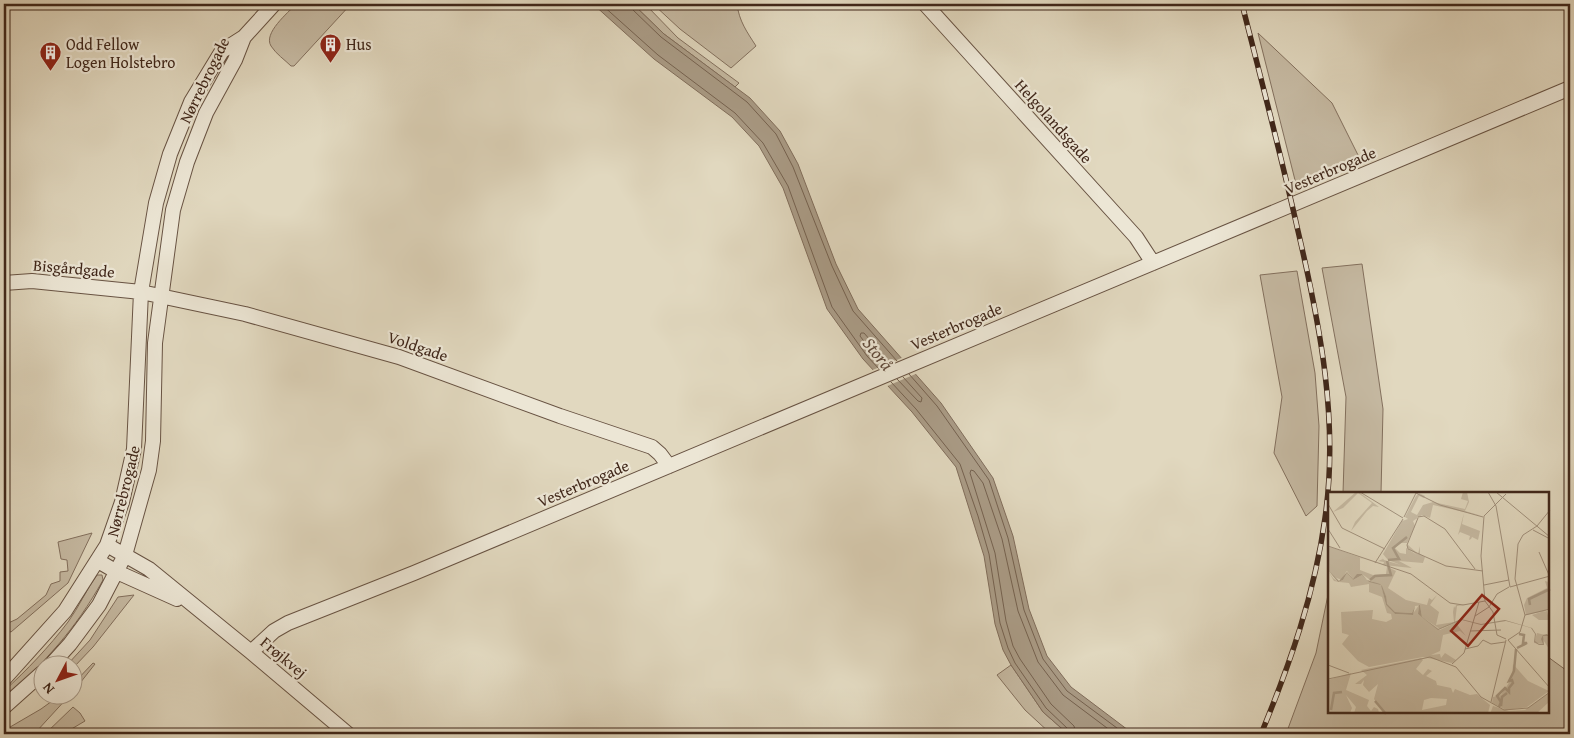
<svg xmlns="http://www.w3.org/2000/svg" width="1574" height="738" viewBox="0 0 1574 738" font-family="'Gentium Book Plus',serif">
	<style>
		.green { fill: #c6baa3; stroke: #83705e }
		.water { fill: #aa9c87; stroke: #806d5b }
		.pier { fill: #e1d8bf }
		.lines { fill: none; stroke-linecap: round; stroke-linejoin: round }
		.shore { stroke: #756250; stroke-width: 1 }
		.tertiary-casing { stroke: #685343; stroke-width: 16 }
		.tertiary { stroke: #ece6d5; stroke-width: 14 }
		.rail-casing { stroke: #40271a; stroke-width: 5.5 }
		.rail { stroke: #ece6d5; stroke-width: 4; stroke-dasharray: 11; stroke-linecap: butt }
		.labels { text-anchor: middle; stroke-width: 4.5; stroke-linejoin: round; paint-order: stroke }
		.poi-label { font-size: 16px; fill: #40271a; stroke: #ece6d5; text-anchor: start }
		.street-label { font-size: 16px; fill: #40271a; stroke: #ece6d5 }
		.water-label { font-size: 18px; font-style: italic; fill: #604a3b; stroke: #ece6d5 }
		.inset-river { fill: none; stroke: #aa9c87; stroke-width: 2.5 }
		.inset-road { fill: none; stroke: #a1917d; stroke-width: 1 }
		.view { fill: #8f2418; fill-opacity: 0.15; stroke: #8f2418; stroke-width: 2.5 }
		.inset-edge { fill: none; stroke: #40271a; stroke-width: 2.5 }
	</style>
	<rect width="100%" height="100%" fill="#e1d8bf"/>
	<filter id="stains"><feTurbulence type="fractalNoise" baseFrequency=".004" numOctaves="4"/><feColorMatrix values="0 0 0 0 .2 0 0 0 0 .09 0 0 0 0 .02 0 0 0 .5 -.17"/></filter>
	<radialGradient id="worn" r=".72"><stop offset=".6" stop-color="#630" stop-opacity="0"/><stop offset="1" stop-color="#630" stop-opacity=".3"/></radialGradient>
	<!-- green -->
	<path class="green" d="M296,4h55l-57,62h-3c-6,-6 -15,-12 -20,-20 -8,-13 17,-33 25,-42z
		M633,4h12l33,34 61,45 -4,4 -71,-53z
		M653,4h84c2,17 10,28 19,42l-25,22 -51,-39z
		M1258,33l74,70 30,60 -65,25z
		M1362,264l21,145 -2,84h-38l3,-96 -24,-129z
		M1297,271l18,102 4,53 -2,80 -11,10 -32,-63 8,-56 -22,-122z
		M92,533l-24,50 -57,49 -7,-2v-5l13,-6 29,-24 5,-11 9,-3v-9l8,-1 -1,-11 -6,-1 -3,-17z
		M97,575h5l1,5c-28,50 -57,81 -99,119v-8c23,-21 45,-44 64,-69 11,-15 18,-32 29,-47z
		M1329,590v122h219v-55l22,16v61h-284l30,-81z
		M134,595l-41,52 -20,21 -1,-2 -5,-1 23,-25 28,-43z
		M93,663l2,1 -22,28v-8z
		M1011,665l32,47 25,22h-17l-26,-24 -28,-35z
		M59,696h10l-33,36 -3,2h-26l-2,-4 36,-21z
		M73,707l7,6 5,8 -22,13h-18z"/>
	<!-- water -->
	<path class="water" d="M593,4h40l31,30 86,64 30,33 18,33 38,100 22,45 83,94 52,75 20,58 16,73 18,47 24,31 57,43 9,4h-69l-25,-22 -32,-47 -8,-15 -8,-26 -11,-68 -28,-89 -44,-55 -49,-53 -36,-50 -44,-121 -24,-42 -27,-29 -78,-58z"/>
	<!-- pier -->
	<path class="pier" d="M904,357l14,16 -33,14 -15,-16z"/>
	<g class="lines">
		<!-- shore -->
		<path class="shore" d="M601,4l57,51 77,58 28,30 25,43 44,121 35,49 12,13
			M630,4l2,5 29,28 86,65 29,32 17,33 39,99 21,45 44,50
			M885,367l-13,-15 -12,-16 1,-3h3l27,31
			M909,374l28,32 52,74 19,58 16,72 19,49 24,32 58,43
			M897,379l21,22 3,1 1,-4 -19,-21
			M891,382l25,27 44,55 18,52 11,38 11,69 8,25 7,15 31,45 22,21 2,5
			M1076,734l-2,-8 -23,-22 -31,-45 -7,-13 -7,-25 -11,-68 -25,-80 1,-3 3,1 9,12 19,56 16,72 20,51 25,33 52,39"/>
		<defs>
			<path id="tertiary" d="M925,4l211,233 17,26
				M4,283l28,-2 109,11 104,22 154,43 161,59 92,31 8,7 9,12
				M107,545l42,24 102,83 97,82
				M98,561l19,11 60,27
				M251,652l23,-21 14,-8 126,-50 1156,-485
				M50,666l20,-22 29,-39 26,-50 24,-85 4,-29 2,-98 18,-133 14,-48 19,-49 29,-53 9,-23
				M4,679l61,-68 42,-66 15,-43 12,-53 7,-157 15,-89 14,-49 21,-52 31,-51 22,-14 30,-33
				M4,707l38,-34"/>
		</defs>
		<!-- tertiary casing -->
		<use href="#tertiary" class="tertiary-casing"/>
		<!-- tertiary -->
		<use href="#tertiary" class="tertiary"/>
		<defs>
			<path id="rail" d="M1242,4c19,75 39,151 56,227 22,94 41,190 27,287 -10,75 -35,146 -64,216"/>
		</defs>
		<!-- rail casing -->
		<use href="#rail" class="rail-casing"/>
		<!-- rail -->
		<use href="#rail" class="rail"/>
	</g>
	<!-- icons -->
	<defs>
		<symbol id="building-pin" viewBox="-11 -11 22 30"><path d="M0 17L-7.5 6A9.5 9.5 0 1 1 7.5 6Z" fill="#8f2418" stroke="#ece6d5"/><path d="M-4-6H4V6H1V3H-1V6H-4ZM-2.5-4.3h1.7v1.8h-1.7ZM.8-4.3h1.7v1.8H.8ZM-2.5-1h1.7V.8h-1.7ZM.8-1h1.7V.8H.8Z" fill="#fff"/></symbol>
	</defs>
	<g fill-rule="evenodd">
		<use href="#building-pin" x="318" y="32" width="25" height="34"/>
		<use href="#building-pin" x="38" y="40" width="25" height="34"/>
	</g>
	<g class="labels">
		<!-- poi labels -->
		<g class="poi-label">
			<text x="66" y="50">Odd Fellow<tspan x="66" dy="18">Logen Holstebro</tspan></text>
			<text x="346" y="50">Hus</text>
		</g>
		<!-- street labels -->
		<g class="street-label">
			<text transform="translate(204 80) rotate(-64)" y="6">Nørrebrogade</text>
			<text transform="translate(1054 121) rotate(48)" y="6">Helgolandsgade</text>
			<text transform="translate(1330 170) rotate(-23)" y="6">Vesterbrogade</text>
			<text transform="translate(74 268) rotate(5)" y="6">Bisgårdgade</text>
			<text transform="translate(956 326) rotate(-23)" y="6">Vesterbrogade</text>
			<text transform="translate(418 346) rotate(19)" y="6">Voldgade</text>
			<text transform="translate(583 483) rotate(-23)" y="6">Vesterbrogade</text>
			<text transform="translate(123 491) rotate(-76)" y="6">Nørrebrogade</text>
			<text transform="translate(284 657) rotate(40)" y="6">Frøjkvej</text>
		</g>
		<!-- water labels -->
		<g class="water-label">
			<text transform="translate(878 354) rotate(51)" y="6">Storå</text>
		</g>
	</g>
	<!-- overview -->
	<g transform="translate(1328 492)">
		<rect width="221" height="221" fill="#e1d8bf"/>
		<path d="M28,0h3l20,15 -6,-1 -6,5 -16,20 4,-9 17,-19 -14,-10 -15,15 -10,4zM89,0l8,4 -1,2 -5,-2 -8,16 6,3 6,-10 10,-3 32,7 3,-8 -7,-2 2,-7h4l2,10 -4,9 17,5 -49,-11 -3,13 -8,-3 -9,6 2,5 -8,17h-7l-5,5 5,5 6,1v-6l11,7 -9,-7 -1,-4 11,10 2,-8v8l5,3 -2,6 -24,-2 13,7 -29,-3 1,-3 -6,-1 5,-2 -2,-3 3,4 17,5 -13,-5 -5,-6 19,-33 6,-2 -3,-2 11,-21 2,-2 4,2zM136,21l-2,11 18,7 -2,9 -6,-3 -1,2 -2,1 1,-4 -10,-4 -2,3zM0,54l36,13 -4,-1v12l13,5 13,-1 1,-7 5,2 4,2 -8,17 18,12 21,5 2,-7 3,2 5,-5 -7,10 9,7 -3,13 18,-3 -1,-10 1,-6 1,2 1,-3 13,-1 -12,2 -2,16 -15,7 -18,-12 -2,-12 -5,1 -3,7 -17,-1 -9,-8v-8l-4,-8 4,17 9,9 17,1 7,-10 -1,9 22,16 19,-9 -3,2 10,13 -6,-5 -17,4 -3,16 -9,4 9,-1 1,4 4,-5 11,7 -4,3 -29,-6 -54,10 -11,-6 -16,-17 7,-9 -7,-2 -1,-21 32,-2 -1,9 14,3 6,-3 -1,-5 -4,-1 -5,-16 -13,-5v-8l-18,3 -2,-4 -10,-1 -5,-1 -6,-10 5,7 5,4 5,-2 4,-7 6,7 9,-5 7,7h4l-11,-8 -9,5 -6,-8 -1,1 -4,8 -8,-3 -6,-7zM217,89l4,1v27l-6,3 4,-1 2,9h-10l-7,-5 9,-3 -15,3 -2,-10 3,-7 20,-10zM209,141l12,3v13l-7,-11 1,6 -9,-1zM93,166l2,2 -7,9 7,6 5,-6 4,2 -6,5 10,5 1,4 14,3 2,5 2,-4 15,6 7,-1 13,11 -2,8h-104l-10,-14 4,-15 -9,8 -6,-7 1,-5 -3,4h-6l12,-9 -6,-5zM103,206l16,1 -1,6 -24,5 2,-10zM185,172l15,17 21,10 -22,16 -21,3 -14,-7 1,-6 8,-2 11,-17zM23,181l-5,17 23,10 -2,6 4,5 3,-4 4,2 1,4h-25l2,-6 -10,-12 6,13 -2,5h-22v-33zM221,201v9l-12,11 -47,1 3,-8 16,5 16,-1z" fill="#c6baa3" fill-rule="evenodd"/>
		<path d="M0,78l11,11 8,-9 6,7 4,-5h5l5,6 13,4 2,2 4,10 1,8 8,8 17,1 3,-7 5,-1 2,12 16,12 23,-10 20,5 24,-4 27,8 4,6 -1,7 4,3h4l-2,-5 2,-4 4,-1 2,2h-6l1,9h-5l-5,-3 1,-8 -4,-6 -25,-7 -25,4 -19,-5 -24,10 -20,-16 1,-9 -4,1 -2,9 -18,-1 -9,-9 -5,-20 -12,-3 -7,-7 -9,5 -6,-7 -4,7 -5,2z" fill="#aa9c87"/>
		<path class="inset-river" d="M60,68l11,-1 -6,-11 14,-11M42,88l5,-4 16,-1 -4,-14M202,113l-1,-6 21,-10M189,156l10,-5h-4l1,-8 -5,-1M47,209l11,13M173,214l1,-9 5,-4M171,215l2,-5 -4,-6 8,-8 4,4v-4l4,-5 -1,-3 -3,1 5,-10 2,-22M3,218l3,-17 8,-1"/>
		<path class="inset-road" d="M32,0l43,26M160,0l8,14 14,81 40,-11M168,0l54,45M88,1l24,12 43,12M178,2l-22,22 -3,40 4,45 8,11 4,23 9,4M0,12l14,24 43,21M76,25l12,-24M90,25l6,-1 21,13 30,40M90,26l-11,27 1,4 38,17 37,5M209,34l13,-16M0,37l12,19M205,38l17,9M0,54l83,28 39,29 13,2 22,-4M211,60l10,23M47,71l28,-44M156,93l25,-5M197,123l25,-6M147,124l14,-9 8,-13 12,-7M142,139l31,-1M180,148l12,-8 5,-17 -10,-36 3,-35 5,-9 14,-9M180,148l42,48M137,157l13,-3 5,-6 8,4 14,-2M124,172l12,-11 15,-51M0,173l21,8M0,187l102,-22 26,10 25,30 23,13 24,-2 22,-16M163,210l15,-62"/>
		<path class="view" d="M154,103l17,14 -31,37 -17,-15z"/>
		<rect width="221" height="221" class="inset-edge"/>
	</g>
	<!-- margin -->
	<rect width="1574" height="738" fill="none" stroke="#e1d8bf" stroke-width="20"/>
	<rect x="5" y="5" width="1564" height="728" fill="none" stroke="#40271a" stroke-width="2.5"/>
	<rect x="10" y="10" width="1554" height="718" fill="none" stroke="#40271a"/>
	<!-- north arrow -->
	<g transform="translate(58 680) rotate(229)"><circle r="24" fill="#ece6d5" stroke="#a79a8a"/>
	<path d="M0-4L9 19L0 12L-9 19Z" fill="#8f2418"/>
	<text y="-8" font-size="14" font-weight="bold" text-anchor="middle" fill="#40271a">N</text>
	</g>
	<rect width="100%" height="100%" filter="url(#stains)"/>
	<rect width="100%" height="100%" fill="url(#worn)"/>
</svg>
